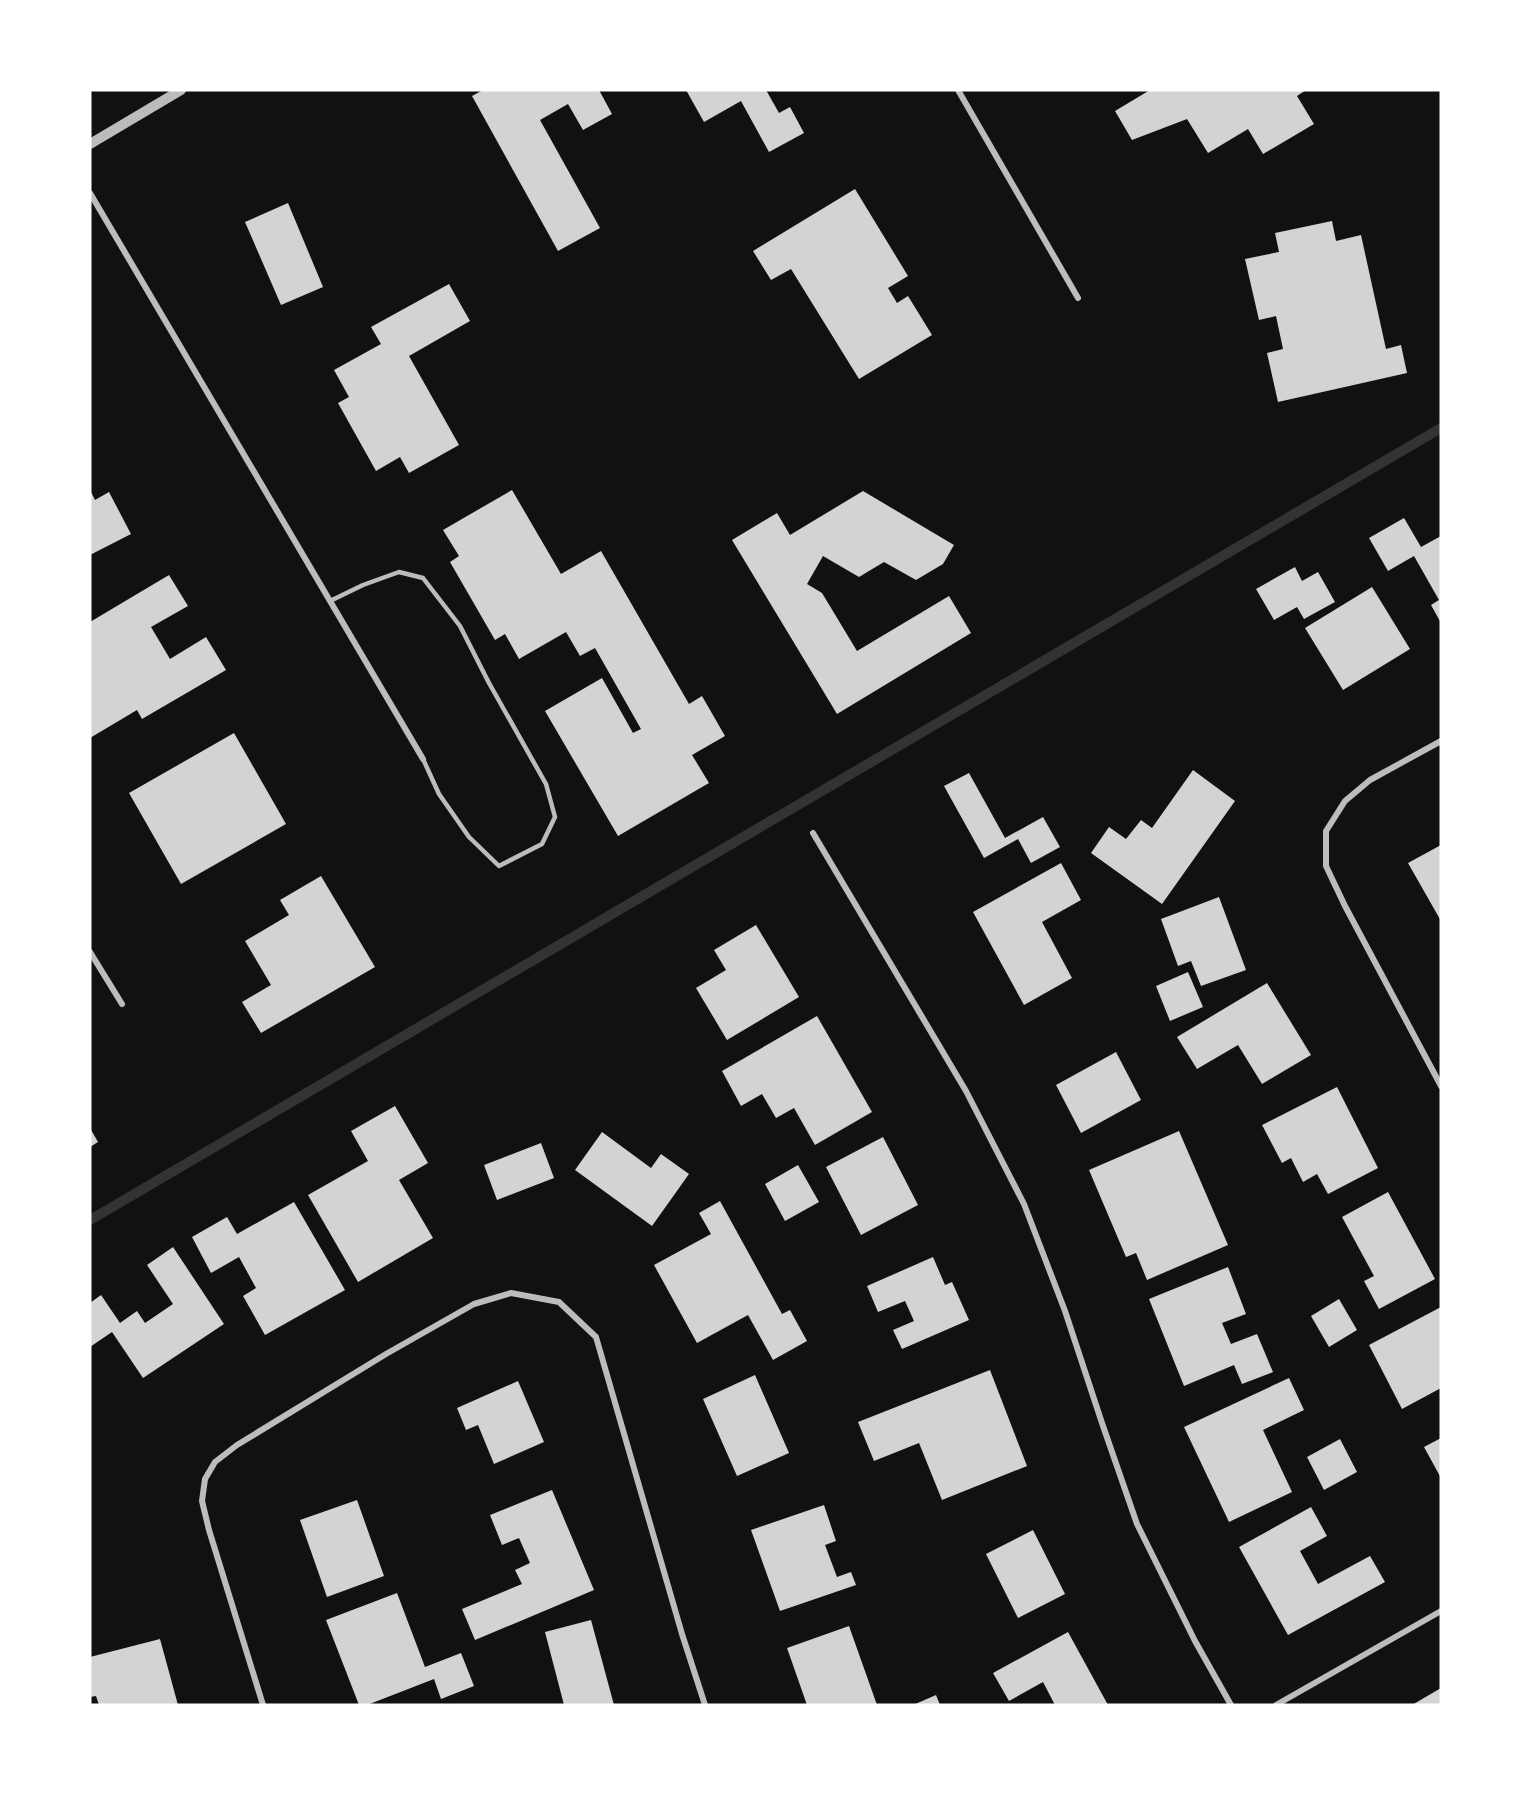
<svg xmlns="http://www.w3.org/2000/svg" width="1531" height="1795" viewBox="0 0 1531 1795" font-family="'Public Sans',sans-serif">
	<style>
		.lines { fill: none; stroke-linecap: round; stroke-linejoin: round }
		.stream { stroke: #333; stroke-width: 10 }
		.building { fill: #d3d3d3 }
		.service { stroke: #bcbcbc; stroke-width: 4.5 }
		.minor { stroke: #bcbcbc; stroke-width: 6 }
		.tertiary { stroke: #bcbcbc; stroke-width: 10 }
	</style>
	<rect width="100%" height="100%" fill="#111"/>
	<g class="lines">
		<!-- stream -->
		<path class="stream" d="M90,1220l1351,-792"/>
	</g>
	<!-- building -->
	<path class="building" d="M483,90h116l13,24 -29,16 -15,-26 -28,16 60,108 -42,23 -86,-155z
		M686,90h80l13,23 11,-6 14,26 -35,19 -28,-51 -37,21z
		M1150,90h156l-9,6 17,28 -51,30 -15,-25 -40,24 -21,-34 -55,21 -17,-29z
		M855,189l53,87 -20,12 9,15 11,-7 24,39 -73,44 -68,-110 -20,11 -18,-29z
		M288,203l35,84 -42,18 -36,-83z
		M1332,221l4,20 25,-6 25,114 15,-4 6,28 -129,29 -11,-49 16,-4 -7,-33 -17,4 -14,-61 34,-7 -4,-19z
		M449,284l21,37 -61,35 50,89 -50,28 -9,-16 -24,14 -38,-68 11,-6 -15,-27 47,-26 -10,-17z
		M90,490l5,10 14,-8 22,42 -41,21z
		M512,490l49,84 40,-23 88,153 13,-8 23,40 -33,19 17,28 -91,53 -73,-125 57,-33 31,55 8,-4 -46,-81 -15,8 -14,-24 -47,27 -14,-25 -10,6 -45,-78 9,-6 -16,-26z
		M863,491l91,54 -11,19 -27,16 -32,-18 -25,15 -36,-21 -16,28 15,9 35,58 92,-55 22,37 -134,81 -105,-174 45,-27 13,22z
		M1404,518l17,29 20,-11v87l-10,-18 8,-5 -25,-44 -26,15 -19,-33z
		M1295,567l7,14 16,-9 17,30 -31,17 -7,-12 -23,13 -18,-31z
		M169,575l19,31 -37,21 19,32 36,-22 20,33 -84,49 -5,-9 -47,28v-116z
		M1372,587l38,62 -67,41 -38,-62z
		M234,733l52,91 -105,60 -52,-91z
		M1193,770l42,31 -73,103 -71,-51 18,-26 17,12 15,-19 11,8z
		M969,773l36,65 38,-21 17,30 -29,16 -13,-24 -34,19 -40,-72z
		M1441,845v76l-33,-58z
		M1061,863l20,37 -39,22 30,56 -48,27 -51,-93z
		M321,876l54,91 -114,66 -19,-31 29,-17 -26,-44 44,-26 -9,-15z
		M1219,897l27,73 -45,16 -10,-25 -13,5 -17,-47z
		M756,925l43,72 -72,43 -31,-52 30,-18 -12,-20z
		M1188,972l15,35 -33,14 -14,-35z
		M1267,983l44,72 -49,29 -24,-39 -41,24 -20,-32z
		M817,1016l55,96 -57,33 -21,-37 -18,10 -14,-24 -21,12 -19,-35z
		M1116,1052l25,48 -60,33 -25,-48z
		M1337,1087l41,81 -50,26 -11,-20 -14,8 -12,-24 -9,5 -20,-38z
		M395,1106l33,57 -29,17 34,58 -75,44 -50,-87 60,-34 -17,-30z
		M90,1128l8,14 -8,5z
		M1179,1131l49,114 -81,35 -11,-27 -10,4 -37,-87z
		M602,1132l49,36 10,-14 28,20 -37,52 -77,-56z
		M883,1137l35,68 -57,30 -35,-68z
		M541,1143l13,35 -57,22 -13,-35z
		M798,1165l21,37 -34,19 -20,-37z
		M1388,1192l47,87 -56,30 -15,-28 10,-5 -32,-59z
		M720,1201l62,113 8,-4 17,31 -34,19 -25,-45 -51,28 -43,-78 57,-31 -12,-21z
		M294,1202l51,88 -80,45 -22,-39 13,-8 -17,-31 -28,16 -19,-36 35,-20 10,17z
		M173,1247l51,77 -81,54 -31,-46 -22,15v-44l11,-8 19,28 17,-12 8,12 28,-19 -26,-39z
		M933,1257l12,28 7,-3 17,38 -67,29 -9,-19 21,-9 -9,-20 -27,11 -11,-26z
		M1228,1267l18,47 -24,9 9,21 26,-10 16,38 -31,12 -8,-19 -50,21 -35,-87z
		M1339,1299l18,31 -28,17 -18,-31z
		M1441,1307v81l-39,21 -33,-64z
		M990,1370l37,96 -85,34 -23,-57 -45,18 -16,-39z
		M755,1375l34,78 -52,23 -34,-77z
		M1289,1378l15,32 -41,20 29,62 -63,30 -45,-95z
		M518,1381l26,61 -50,22 -16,-39 -12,5 -9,-22z
		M1441,1438v40l-17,-31z
		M1340,1439l17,33 -33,18 -17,-33z
		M552,1490l42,100 -119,50 -13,-31 60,-25 -7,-14 15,-7 -11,-25 -17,7 -12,-30z
		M357,1500l27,76 -57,21 -27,-77z
		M824,1505l12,36 -11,4 12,32 14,-5 5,13 -76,26 -29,-81z
		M1311,1507l16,29 -27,15 18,33 52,-28 15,26 -97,53 -49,-88z
		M1033,1530l32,64 -47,24 -32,-64z
		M397,1593l28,74 36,-14 13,33 -33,13 -7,-20 -67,26h-8l-33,-85z
		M591,1620l23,85h-50l-19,-73z
		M849,1626l28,79h-70l-20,-57z
		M1068,1632l40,73h-53l-12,-23 -34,19 -16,-28z
		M160,1639l18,66h-79l-3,-9 -6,1v-40z
		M1441,1688v17h-29z
		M936,1695l4,10h-27z"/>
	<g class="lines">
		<!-- service -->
		<path class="service" d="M330,601l33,-16 36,-13 24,6 37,48 29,57 57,101 9,33 -13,27 -43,22 -30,-29 -30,-43 -16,-35"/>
		<!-- minor -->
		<path class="minor" d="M958,90l120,208
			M90,193l333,566
			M1441,741l-71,39 -25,21 -19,30v35l19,40 96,180
			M813,833l153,258 58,113 41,107 37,112 35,101 58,117 36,64
			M90,952l32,52
			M263,1705l-54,-175 -7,-29 3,-22 10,-17 22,-17 149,-91 88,-50 37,-11 48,9 37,35 86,297 23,71
			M1276,1705l165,-94"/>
		<!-- tertiary -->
		<path class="tertiary" d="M90,144l91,-54"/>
	</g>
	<!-- border -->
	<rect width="1531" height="1795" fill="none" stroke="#ffffff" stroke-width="183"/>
</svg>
